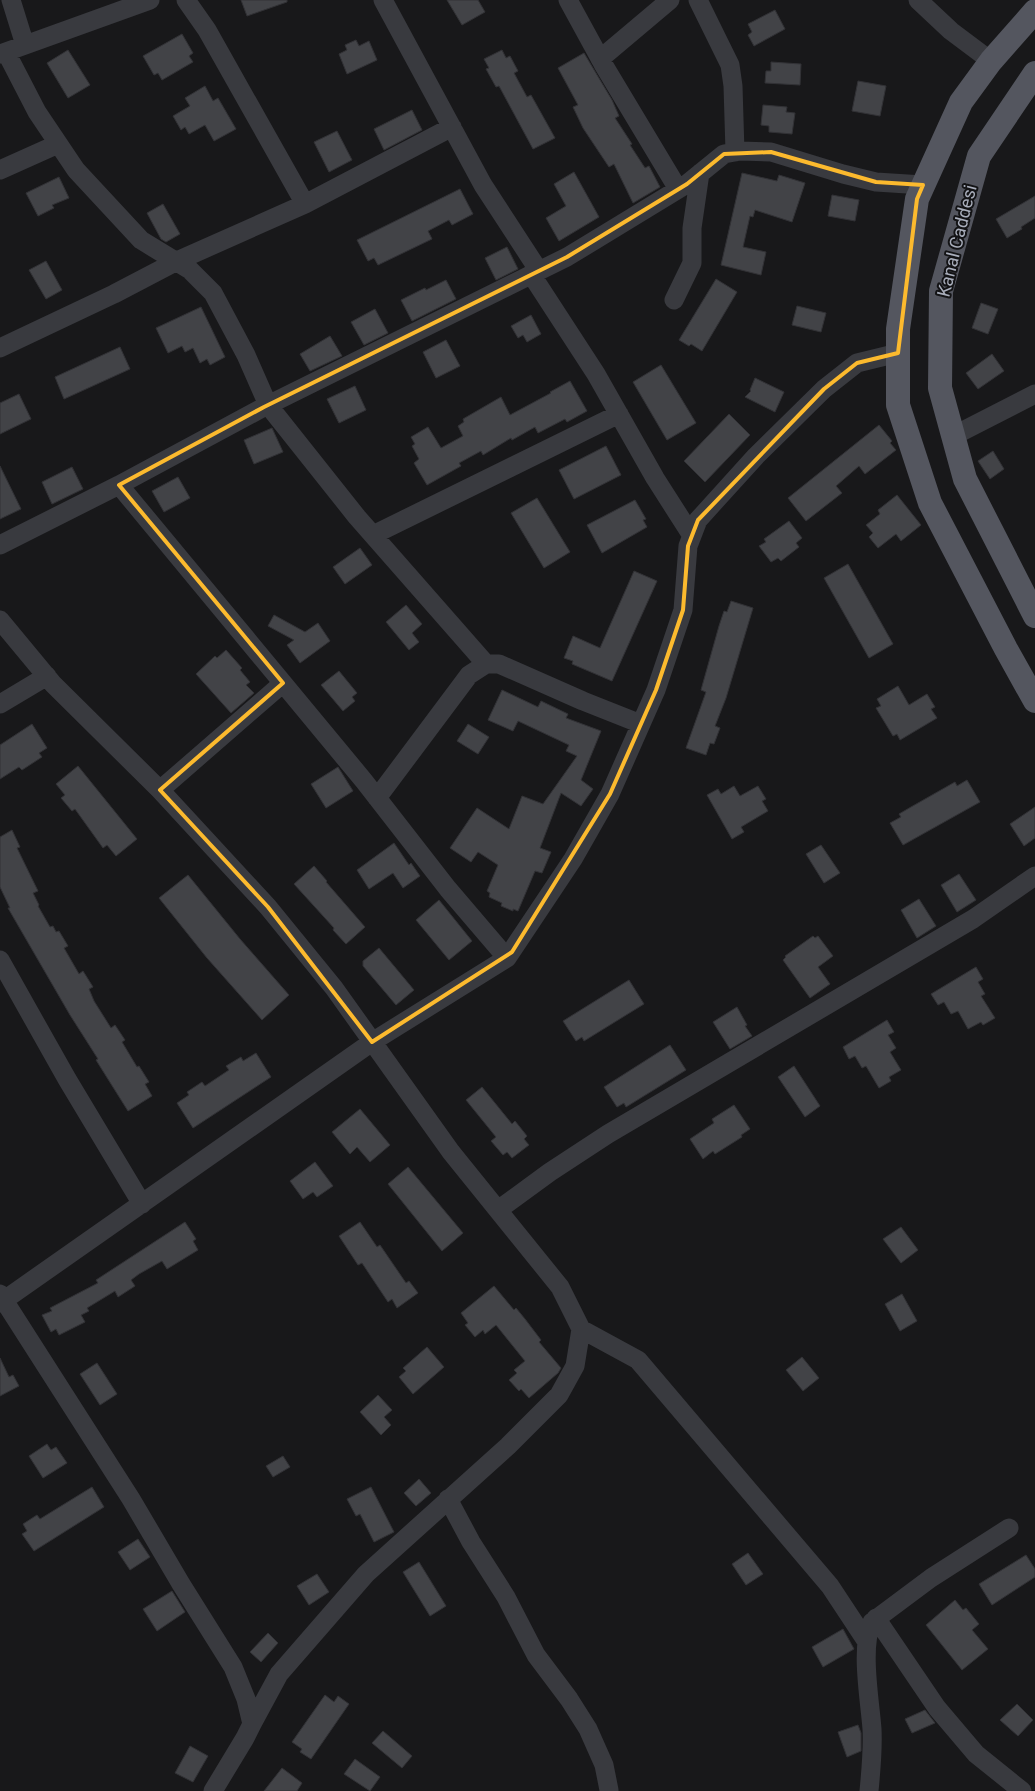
<svg xmlns="http://www.w3.org/2000/svg" width="1035" height="1791" viewBox="0 0 1035 1791" font-family="Roboto,sans-serif">
	<style>
		.building { fill: #424347; stroke: #323236 }
		.lines { fill: none; stroke-linecap: round; stroke-linejoin: round }
		.minor { stroke: #393a3f; stroke-width: 19 }
		.major { stroke: #54565f; stroke-width: 24 }
		.marked { fill: none; stroke: #fcba2e; stroke-width: 4; stroke-linejoin: round }
		.labels { text-anchor: middle; stroke-width: 4; stroke-linejoin: round; paint-order: stroke }
		.street-label { font-size: 18px; fill: #a9aebb; stroke: #131315 }
	</style>
	<rect width="100%" height="100%" fill="#18181a"/>
	<!-- building -->
	<path class="building" d="M241,0h46v2l-40,14z
		M447,0h31l7,12 -23,13z
		M775,10l10,19 -31,17 -6,-11 4,-3 -4,-8z
		M182,34l11,19 -4,3 4,6 -31,18 -4,-7 -4,2 -11,-19z
		M356,40l3,6 10,-5 8,19 -30,14 -8,-20 8,-4 -2,-5z
		M68,50l22,35 -22,13 -21,-35z
		M502,50l4,8 4,-2 8,15 -4,2 13,24 4,-2 24,43 -22,11 -34,-63 -3,1 -10,-18 3,-1 -5,-9z
		M584,53l28,47 7,16 -4,2 17,26 -2,1 15,23 4,-2 11,21 -27,16 -19,-39 -5,3 -26,-39 -10,-21 5,-2 -20,-37z
		M771,62l30,2 -1,21 -35,-2 1,-12h5z
		M858,81l28,5 -6,30 -28,-5z
		M205,86l8,15 5,-3 18,31 -22,12 -9,-16 -16,9 -4,-7 -4,3 -8,-14 17,-10 -5,-8z
		M763,105l24,2 -1,5 9,1 -3,21 -23,-2v-6l-8,-1z
		M412,110l10,20 -38,20 -10,-21z
		M337,131l15,29 -23,12 -15,-30z
		M574,172l25,45 -40,24 -13,-23 20,-12 -12,-22z
		M742,173l35,8 2,-6 26,8 -13,39 -37,-12 -2,7 -3,-1 -7,31 23,5 -5,23 -40,-10z
		M59,177l10,21 -17,7 2,3 -16,8 -12,-23z
		M460,189l13,25 -21,11 -3,-5 -21,11 4,8 -54,26 -4,-7 -6,3 -11,-21z
		M832,195l27,5 -4,21 -27,-5z
		M1035,196v22l-14,9 1,2 -15,9 -11,-19z
		M163,204l17,30 -14,8 -5,-3 -14,-26z
		M507,247l11,22 -22,11 -11,-22z
		M46,261l16,29 -16,9 -17,-29z
		M716,279l21,13 -35,59 -11,-7 -2,2 -10,-6z
		M446,280l10,19 -44,22 -11,-21 24,-12 1,2z
		M981,303l17,6 -10,25 -16,-6z
		M797,306l29,7 -5,19 -29,-7z
		M201,307l24,50 -15,8 -3,-6 -7,4 -7,-15 -8,4 -3,-6 -14,7 -12,-25z
		M375,309l13,24 -24,12 -13,-23z
		M531,315l10,19 -14,8 -4,-7 -5,3 -7,-12z
		M330,336l12,20 -32,15 -10,-17z
		M446,340l14,26 -24,12 -13,-26z
		M120,347l10,22 -66,30 -9,-22z
		M992,354l12,17 -26,18 -12,-16z
		M661,365l35,58 -29,17 -34,-58z
		M755,378l29,14 -9,20 -30,-15 6,-6 -1,-1z
		M570,381l17,30 -20,11 -2,-3 -27,14 -3,-6 -23,13 -1,-2 -28,17 -2,-4 -22,12 2,3 -34,19 -13,-22 5,-4 -7,-13 3,-2 -4,-7 17,-10 13,21 22,-12 -5,-10 6,-4 -1,-3 38,-22 9,18 41,-22 -1,-1z
		M355,386l11,24 -27,13 -12,-24z
		M19,394l12,25 -31,15v-31z
		M729,414l21,21 -45,47 -21,-21z
		M879,425l13,16 -2,2 6,7 -31,24 -6,-8 -23,20 6,7 -36,28 -18,-23z
		M272,428l11,24 -29,12 -10,-24z
		M606,446l15,29 -47,24 -15,-29z
		M993,451l11,18 -14,10 -12,-18z
		M0,466l21,43 -21,10z
		M72,467l11,22 -31,15 -10,-22z
		M178,477l12,21 -26,14 -12,-21z
		M897,495l24,30 -20,16 -5,-7 -18,14 -9,-11 4,-4 -7,-8 14,-11 -2,-4z
		M537,498l33,54 -26,16 -33,-55z
		M635,500l11,19 -3,1 4,7 -45,26 -15,-28z
		M789,521l13,17 -6,5 3,4 -18,14 -3,-3 -7,4 -12,-16 7,-4 -2,-3z
		M360,548l12,17 -27,19 -12,-17z
		M848,564l45,80 -24,14 -45,-80z
		M634,571l23,10 -45,100 -40,-17 1,-3 -9,-3 9,-22 27,12z
		M731,601l22,7 -27,90 -11,28 5,2 -6,16 -4,-1 -4,12 -20,-7 20,-56 -5,-2 18,-64 5,-15 3,1z
		M406,605l16,19 -10,9 7,9 -10,8 -23,-28z
		M274,615l31,17 13,-9 12,18 -30,22 -13,-18 7,-5 -26,-14z
		M226,650l16,18 -2,2 10,12 -4,3 8,8 -23,20 -35,-39 19,-18 2,2z
		M339,671l18,22 -5,4 3,4 -12,10 -22,-26z
		M898,686l11,19 18,-11 8,13 -4,2 6,9 -37,22 -3,-6 -4,2 -17,-28 5,-2 -4,-7z
		M502,690l36,17 3,-6 27,13 -2,4 35,13 -20,49 12,9 -12,17 -20,-13 -21,55 11,4 -9,21 -7,-2 -17,40 -5,-2v2l-12,-5 1,-3 -13,-6 1,-4 -3,-2 11,-26 -20,-13 -7,10 -21,-14 27,-40 32,21 13,-33 21,8 34,-48 -11,-5 3,-6 -51,-24 -5,10 -25,-11z
		M32,724l15,24 -8,5 3,4 -20,13 -3,-3 -19,12v-34z
		M468,724l21,13 -11,17 -21,-13z
		M78,766l59,73 -21,17 -9,-11 -4,3 -28,-39 -3,2 -11,-13 4,-3 -9,-11z
		M338,767l15,24 -27,17 -15,-24z
		M967,780l13,22 -77,43 -13,-22 11,-6 -2,-3 12,-7 44,-25 2,4z
		M734,786l6,10 18,-10 8,13 -4,2 6,10 -27,16 3,5 -12,7 -25,-44 11,-6 3,5z
		M1035,807v31l-11,8 -14,-22z
		M12,830l8,17 -3,1 21,43 -5,2 6,12 -1,1 12,21 3,-1 3,6 3,-1 9,15 -4,2 15,26 4,-3 10,16 -4,2 5,12 17,27 4,-3 10,15 -3,2 15,25 2,-1 10,16 -4,2 7,12 -24,15 -32,-51 2,-1 -28,-44 -62,-107h2l-10,-21v-50z
		M394,843l15,22 2,-2 9,13 -17,12 -10,-15 -24,16 -12,-19z
		M821,845l19,28 -16,10 -18,-29z
		M314,866l13,15 -1,1 39,45 -19,17 -13,-14 1,-2 -40,-44z
		M959,874l17,26 -19,12 -16,-27z
		M188,875l52,64 49,56 -27,25 -55,-62 -48,-60z
		M919,899l17,27 -19,12 -16,-28z
		M439,900l33,41 -23,19 -33,-40z
		M813,936l2,2 3,-2 15,20 -15,11 12,17 -20,14 -27,-38 3,-3 -1,-1z
		M379,948l35,42 -18,15 -33,-39v-5z
		M976,967l7,12 -5,3 7,12 -4,2 14,22 -12,7 -2,-3 -13,7 -10,-18 -7,3 -7,-12 -6,3 -7,-11z
		M629,980l15,24 -60,37 -2,-4 -6,4 -13,-20z
		M737,1007l10,18 -2,1 7,10 -22,13 -17,-27z
		M887,1020l7,12 -6,3 8,13 -6,4 11,18 -12,7 2,4 -12,7 -13,-22 -4,2 -7,-12 -6,3 -6,-12z
		M670,1045l16,25 -60,37 -2,-4 -7,4 -13,-20z
		M256,1053l15,24 -78,51 -16,-25 12,-8 -2,-3 15,-10 3,4 24,-16 -3,-4 15,-9 2,4z
		M794,1066l26,40 -15,11 -27,-40z
		M482,1087l30,37 3,-3 12,15 -3,3 5,6 -17,13 -5,-6 -4,3 -12,-14 5,-4 -30,-37z
		M734,1105l16,24 -9,6 1,2 -27,17 -2,-3 -10,8 -13,-20 24,-16 -2,-4z
		M360,1109l30,36 -20,17 -13,-15 -7,7 -18,-22z
		M315,1162l18,24 -16,11 -4,-5 -10,7 -13,-18z
		M408,1167l55,66 -21,18 -54,-67z
		M185,1222l11,17 -3,2 5,9 -31,19 -5,-8 -23,13 -8,6 4,6 -17,11 -3,-6 -28,17 2,3 -8,4 4,7 -26,13 -3,-6 -5,3 -9,-17 10,-4 -2,-3 48,-25 -2,-3z
		M360,1222l17,25 3,-2 26,38 3,-2 9,12 -21,15 -5,-9 -4,3 -26,-39 -4,2 -19,-29z
		M901,1227l17,23 -17,13 -18,-24z
		M494,1286l20,24 2,-2 9,11 16,21 -2,2 22,26 -3,5 -29,25 -8,-9 -2,2 -10,-11 8,-7 -3,-3 11,-9 -29,-36 -11,9 -2,-4 -8,7 -10,-12 3,-2 -7,-10z
		M902,1294l15,27 -17,10 -15,-27z
		M427,1347l17,20 -31,27 -14,-17 7,-6 -3,-3z
		M802,1357l17,21 -16,13 -17,-21z
		M0,1358l9,19 4,-2 6,11 -19,10z
		M97,1363l20,31 -17,11 -20,-31z
		M378,1395l14,15 -8,7 7,8 -10,10 -21,-23z
		M47,1444l4,6 5,-3 11,16 -24,15 -14,-22z
		M283,1456l7,11 -17,10 -7,-11z
		M419,1479l12,14 -15,13 -12,-13z
		M92,1487l12,20 -70,44 -12,-17 5,-3 -4,-7 14,-9 3,4z
		M371,1487l23,45 -20,10 -14,-28 -4,2 -9,-17z
		M138,1539l12,18 -20,13 -12,-18z
		M748,1553l15,21 -17,11 -14,-21z
		M1026,1555l9,14v8l-43,28 -13,-21z
		M419,1562l27,44 -16,10 -27,-44z
		M317,1574l12,18 -20,13 -12,-19z
		M172,1591l13,21 -28,19 -14,-22z
		M955,1600l8,10 3,-2 13,16 -7,6 16,19 -26,21 -36,-45z
		M843,1629l11,20 -31,18 -11,-20z
		M268,1633l10,10 -17,19 -11,-10z
		M325,1695l9,7 4,-6 11,8 -38,55 -11,-7 2,-3 -10,-7z
		M1017,1704l16,16 -15,16 -18,-16z
		M925,1710l10,13 -23,10 -7,-14z
		M858,1725l3,8v18l-14,6 -9,-25z
		M383,1731l29,25 -10,12 -30,-25z
		M190,1746l18,10 -15,26 -18,-9z
		M355,1759l25,18 -10,14 -26,-17z
		M282,1768l20,15 -5,8h-33z"/>
	<g class="lines">
		<!-- minor -->
		<path class="minor" d="M11,0l14,45
			M186,0l21,30 98,174
			M383,0l100,185 56,86
			M568,0l35,64 75,125
			M698,0l32,65 3,21 2,66
			M918,0l33,31 40,30
			M6,52l31,60 39,58 65,70 49,30 23,23 33,62 22,50 89,112 129,147
			M0,54l150,-54
			M600,59l70,-59
			M0,170l58,-26
			M531,274l65,100 59,104 37,58
			M674,300l18,-37v-35l8,-55
			M0,348l114,-54 63,-33 128,-57 147,-77
			M953,436l82,-42
			M119,485l145,-78 303,-150 120,-73 37,-30 16,-3 31,1 72,22 33,8 47,3
			M373,535l246,-121
			M0,545l119,-60 245,296 84,108 59,69
			M0,620l53,64 107,106 108,117 66,81 117,164 109,135 21,42 -6,37 -16,29 -51,51 -142,128 -87,100 -27,50
			M0,704l47,-28
			M160,790l123,-107
			M377,798l92,-123 17,-11h13l84,37 58,23
			M0,960l67,119 75,125
			M498,1210l52,-38 58,-38 365,-215 62,-43
			M0,1294l131,205 50,85 52,83 13,32 6,25 -7,14 -32,53
			M0,1303l372,-261 135,-84 66,-99 37,-65 46,-104 27,-80 5,-64 10,-26 58,-64 68,-67 33,-26 41,-10
			M581,1329l57,31 192,226 37,56
			M448,1499l23,43 35,55 30,58 33,44 19,30 16,36 5,25
			M876,1618l61,90 39,46 46,37
			M869,1791c2,-20 4,-42 3,-62 -2,-28 -12,-82 0,-107l59,-44 78,-50"/>
		<!-- major -->
		<path class="major" d="M1035,11l-44,50 -30,41 -44,97 -19,130v76l32,98 76,146 29,52
			M1035,73l-56,83 -38,135 -1,97 25,91 70,137"/>
	</g>
	<!-- marked area -->
	<path class="marked" d="M771,152l105,30 47,3 -6,14 -19,154 -41,10 -33,26 -126,131 -10,26 -5,64 -27,80 -46,104 -98,158 -140,90 -104,-135 -108,-117 123,-107 -164,-198 145,-78 303,-150 120,-73 37,-30z"/>
	<g class="labels">
		<!-- street labels -->
		<g class="street-label">
			<text transform="translate(957 241) rotate(-76)" y="6">Kanal Caddesi</text>
		</g>
	</g>
</svg>
